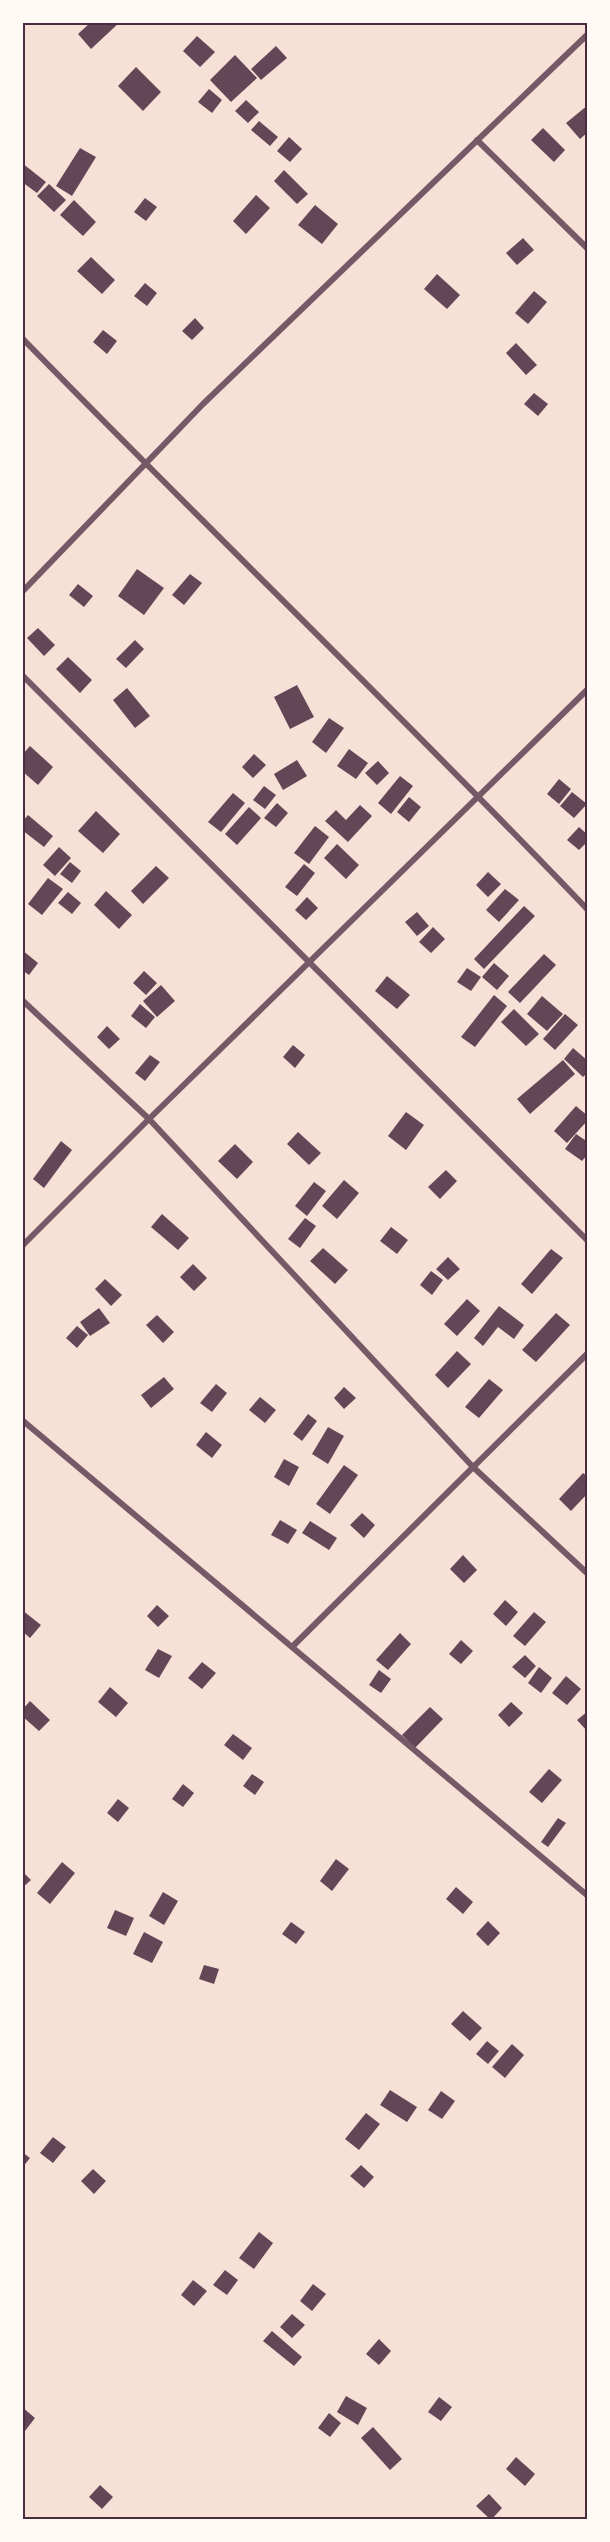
<svg xmlns="http://www.w3.org/2000/svg" width="610" height="2542" viewBox="0 0 610 2542" font-family="'Public Sans',sans-serif">
	<style>
		.building { fill: #644757 }
		.lines { fill: none; stroke-linecap: round; stroke-linejoin: round }
		.minor { stroke: #755966; stroke-width: 6 }
		.neatline { fill: none; stroke: #4a2c40; stroke-width: 2 }
	</style>
	<rect width="100%" height="100%" fill="#f7e1d7"/>
	<!-- building -->
	<path class="building" d="M91,22h29l-29,27 -13,-15z
		M197,36l18,16 -15,15 -17,-16z
		M276,46l11,12 -26,22 -10,-11z
		M235,55l22,23 -26,24 -21,-22z
		M136,67l25,25 -18,19 -25,-25z
		M209,89l13,11 -10,13 -14,-11z
		M246,100l13,12 -11,11 -13,-12z
		M588,105v27l-8,7 -14,-16z
		M259,121l19,16 -8,9 -19,-16z
		M543,128l22,22 -11,12 -23,-22z
		M289,137l13,12 -12,13 -13,-11z
		M80,148l16,9 -24,39 -16,-10z
		M22,163l24,19 -9,11 -15,-11z
		M284,170l24,24 -11,10 -23,-23z
		M49,184l17,16 -12,12 -17,-16z
		M256,195l14,13 -24,26 -13,-13z
		M145,198l12,9 -11,14 -12,-9z
		M74,200l22,22 -13,14 -23,-21z
		M315,205l23,19 -16,20 -24,-19z
		M523,238l11,12 -17,15 -11,-12z
		M91,257l24,23 -13,14 -25,-23z
		M437,274l23,21 -13,14 -23,-20z
		M145,283l12,10 -10,13 -13,-10z
		M534,291l13,11 -19,22 -13,-11z
		M195,318l9,10 -12,12 -10,-9z
		M103,330l14,11 -10,13 -14,-12z
		M516,343l21,22 -11,10 -20,-22z
		M534,393l14,11 -10,12 -14,-12z
		M137,569l27,19 -20,27 -26,-19z
		M190,574l12,9 -18,22 -12,-10z
		M78,584l15,12 -9,11 -15,-12z
		M38,628l17,17 -11,11 -17,-18z
		M135,640l9,9 -18,19 -10,-9z
		M68,657l24,23 -12,13 -24,-24z
		M297,685l17,32 -24,12 -16,-32z
		M127,688l23,28 -15,12 -22,-28z
		M329,718l15,10 -18,25 -14,-11z
		M30,746l23,21 -15,18 -16,-14v-16z
		M349,749l19,14 -12,16 -19,-13z
		M254,754l12,11 -13,13 -11,-11z
		M297,760l10,16 -24,14 -9,-16z
		M378,761l11,12 -12,12 -12,-12z
		M400,776l13,10 -22,28 -13,-11z
		M559,779l12,10 -12,15 -12,-10z
		M264,786l12,9 -11,14 -12,-9z
		M572,792l15,12 -13,14 -14,-12z
		M233,793l12,10 -24,29 -13,-10z
		M409,797l12,10 -12,15 -12,-10z
		M277,803l11,10 -12,14 -12,-9z
		M360,805l12,11 -24,26 -23,-21 11,-11 10,10z
		M249,807l12,11 -24,27 -12,-11z
		M96,811l24,23 -17,19 -25,-22z
		M28,815l25,21 -9,11 -22,-17v-8z
		M315,826l14,11 -20,27 -15,-11z
		M579,827l9,8v6l-9,9 -12,-10z
		M337,844l22,21 -13,14 -22,-21z
		M59,847l12,11 -16,18 -12,-11z
		M70,862l11,9 -9,12 -12,-9z
		M304,864l11,9 -18,23 -12,-9z
		M156,866l13,12 -26,26 -12,-13z
		M488,872l13,12 -13,13 -12,-12z
		M48,878l15,11 -21,26 -14,-11z
		M505,889l14,11 -20,22 -13,-12z
		M106,891l26,24 -13,14 -25,-24z
		M68,892l13,11 -9,11 -14,-11z
		M307,897l11,11 -12,12 -11,-10z
		M524,906l11,10 -51,53 -10,-10z
		M417,912l12,14 -12,10 -12,-14z
		M433,927l12,12 -14,14 -12,-11z
		M22,950l16,13 -9,12 -7,-5z
		M544,954l12,11 -36,38 -12,-11z
		M494,963l15,13 -12,14 -15,-13z
		M467,968l14,9 -10,14 -14,-9z
		M144,971l13,12 -11,12 -13,-12z
		M387,976l23,19 -13,14 -22,-18z
		M161,985l14,16 -18,16 -14,-16z
		M494,995l13,11 -32,41 -14,-10z
		M542,996l21,18 -16,17 -20,-17z
		M140,1004l15,13 -9,11 -15,-12z
		M514,1009l25,25 -13,12 -25,-24z
		M565,1014l13,11 -23,25 -12,-11z
		M107,1026l13,13 -11,10 -12,-12z
		M293,1045l12,10 -10,13 -12,-11z
		M573,1048l15,13v11l-5,5 -19,-18z
		M150,1055l10,7 -15,19 -10,-8z
		M563,1060l12,14 -45,40 -13,-15z
		M576,1106l12,10v4l-21,23 -13,-12z
		M406,1112l18,13 -18,25 -18,-14z
		M298,1132l23,21 -12,12 -22,-21z
		M576,1134l12,8v12l-6,7 -17,-12z
		M61,1141l11,9 -28,38 -11,-9z
		M235,1144l18,18 -16,17 -19,-18z
		M446,1170l11,11 -17,18 -12,-12z
		M344,1180l15,13 -22,26 -15,-13z
		M314,1182l12,9 -19,25 -12,-10z
		M162,1214l27,24 -11,12 -27,-23z
		M305,1218l11,8 -16,22 -12,-9z
		M391,1227l17,13 -11,14 -17,-13z
		M323,1248l25,22 -13,14 -25,-23z
		M551,1249l12,9 -31,36 -11,-10z
		M448,1257l12,12 -12,11 -12,-11z
		M193,1264l14,14 -13,13 -14,-14z
		M431,1271l12,9 -11,15 -12,-10z
		M105,1279l17,16 -11,11 -16,-17z
		M467,1299l13,12 -23,25 -13,-12z
		M499,1306l25,19 -10,14 -16,-12 -15,19 -9,-8z
		M99,1308l11,15 -20,13 -10,-14z
		M556,1313l14,12 -34,37 -14,-12z
		M157,1315l17,17 -11,11 -17,-18z
		M77,1326l11,9 -11,13 -11,-10z
		M457,1351l14,13 -23,24 -13,-13z
		M164,1377l10,12 -23,19 -10,-13z
		M489,1379l14,11 -24,28 -14,-11z
		M216,1384l11,9 -15,19 -12,-9z
		M344,1387l12,11 -12,11 -10,-11z
		M260,1397l16,13 -11,13 -16,-13z
		M308,1414l9,7 -15,20 -9,-7z
		M328,1427l16,9 -16,28 -16,-10z
		M206,1432l16,13 -10,13 -16,-13z
		M284,1459l15,8 -10,19 -15,-9z
		M344,1465l14,10 -28,39 -14,-10z
		M583,1473l5,4v16l-17,18 -12,-12z
		M362,1513l13,12 -11,13 -14,-13z
		M280,1520l17,10 -9,14 -17,-9z
		M310,1521l27,17 -8,12 -27,-17z
		M463,1555l14,15 -13,13 -14,-14z
		M505,1600l13,12 -12,14 -13,-12z
		M157,1605l12,11 -11,11 -11,-11z
		M22,1610l19,15 -11,13 -8,-7z
		M534,1612l12,10 -21,24 -12,-10z
		M400,1633l11,11 -23,26 -12,-10z
		M461,1640l12,11 -12,13 -12,-10z
		M158,1649l14,7 -13,22 -14,-8z
		M525,1655l11,11 -11,12 -13,-11z
		M202,1662l14,11 -14,16 -14,-11z
		M539,1667l13,11 -11,15 -13,-10z
		M379,1670l12,9 -10,14 -12,-8z
		M566,1676l15,13 -14,16 -15,-12z
		M110,1687l18,16 -12,14 -18,-15z
		M30,1701l20,19 -11,11 -17,-15v-6z
		M511,1702l12,11 -14,14 -11,-12z
		M430,1707l13,12 -28,29 -13,-13z
		M588,1711v21l-11,-12z
		M233,1734l19,14 -9,12 -19,-15z
		M549,1769l13,11 -20,23 -13,-11z
		M252,1774l12,8 -9,13 -12,-9z
		M183,1784l11,9 -11,14 -11,-8z
		M118,1799l11,9 -11,14 -11,-9z
		M558,1818l8,5 -18,24 -7,-5z
		M336,1859l13,10 -17,22 -12,-10z
		M62,1862l13,11 -25,31 -13,-11z
		M22,1871l9,9 -9,8z
		M456,1887l17,15 -10,12 -17,-15z
		M163,1892l15,9 -14,24 -15,-9z
		M115,1910l19,8 -8,18 -19,-8z
		M488,1921l12,12 -12,13 -12,-12z
		M291,1922l14,10 -9,12 -14,-10z
		M144,1932l19,10 -11,21 -19,-9z
		M204,1965l15,4 -5,15 -15,-5z
		M463,2011l19,17 -12,13 -19,-17z
		M487,2041l12,10 -11,13 -12,-10z
		M512,2044l12,11 -19,23 -13,-11z
		M390,2090l27,17 -10,15 -27,-17z
		M441,2091l14,10 -13,18 -14,-9z
		M366,2113l14,11 -21,26 -14,-11z
		M53,2137l13,10 -13,16 -13,-10z
		M22,2152l8,6 -8,10z
		M361,2165l13,12 -10,11 -14,-12z
		M93,2169l13,12 -12,13 -13,-13z
		M259,2232l14,11 -19,26 -15,-11z
		M225,2270l13,10 -11,15 -14,-10z
		M193,2280l14,11 -13,15 -13,-11z
		M313,2284l13,10 -14,17 -12,-10z
		M292,2314l13,11 -13,13 -12,-11z
		M272,2331l30,26 -8,9 -31,-25z
		M379,2339l12,12 -12,14 -13,-11z
		M346,2396l21,12 -9,17 -21,-13z
		M439,2397l13,10 -11,14 -13,-9z
		M22,2407l13,11 -10,13 -3,-2z
		M329,2413l12,10 -11,14 -12,-9z
		M373,2427l29,32 -12,11 -29,-32z
		M516,2457l19,17 -10,12 -19,-17z
		M100,2485l13,12 -11,12 -13,-12z
		M489,2494l13,14 -11,12 -15,-14z"/>
	<g class="lines">
		<!-- minor -->
		<path class="minor" d="M477,140l111,109
			M22,338c187,192 381,378 566,572
			M22,592l181,-188 385,-370
			M22,675l566,566
			M22,1000l127,119 324,348 115,107
			M22,1246l127,-127 439,-430
			M22,1420l566,476
			M293,1646l295,-293"/>
	</g>
	<!-- border -->
	<rect width="610" height="2542" fill="none" stroke="#fffaf5" stroke-width="48"/>
	<rect x="24" y="24" width="562" height="2494" class="neatline"/>
</svg>
